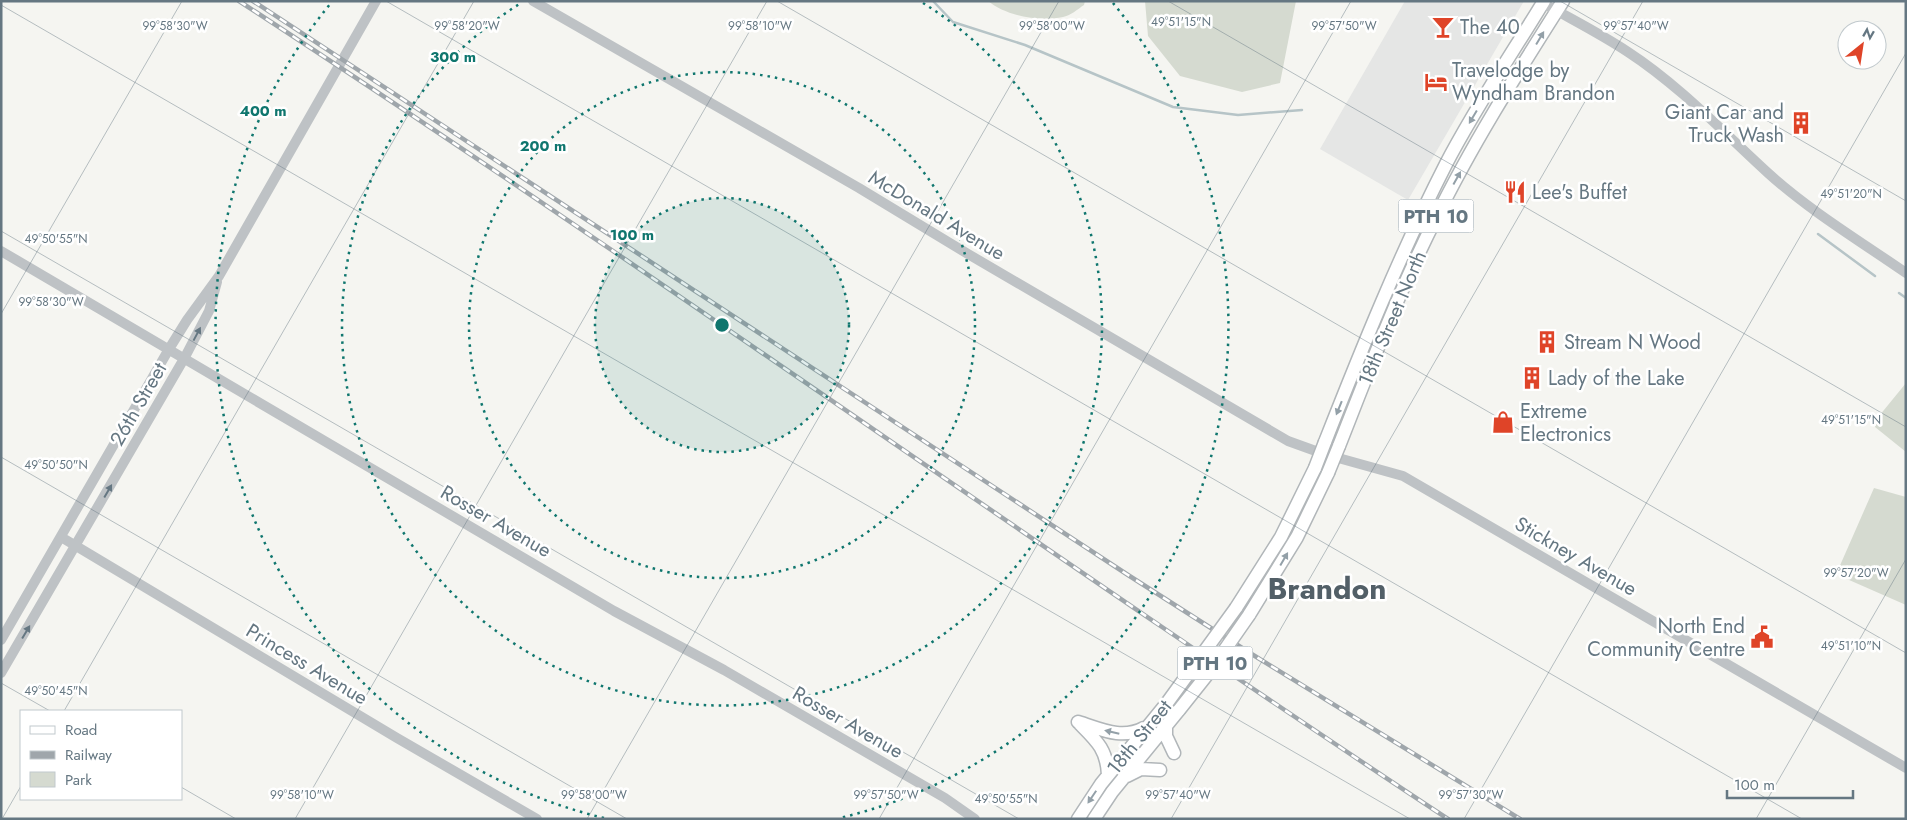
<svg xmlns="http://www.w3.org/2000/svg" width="1907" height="820" viewBox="0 0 1907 820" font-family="Jost,sans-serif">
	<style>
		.built { fill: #e5e6e5 }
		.green { fill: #d5dad0 }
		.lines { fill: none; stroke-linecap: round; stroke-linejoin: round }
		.stream { stroke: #b6c4c7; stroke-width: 2.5 }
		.primary-casing { stroke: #b1b6b9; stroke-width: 15 }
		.tertiary { stroke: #bec2c5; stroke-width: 10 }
		.primary { stroke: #fff; stroke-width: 12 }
		.rail-casing { stroke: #9fa6ab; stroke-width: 4.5 }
		.rail { stroke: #fff; stroke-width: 2.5; stroke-dasharray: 8; stroke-linecap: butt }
		.primary-bridge-casing { stroke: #b1b6b9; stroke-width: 15; stroke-linecap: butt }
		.primary-bridge { stroke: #fff; stroke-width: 12 }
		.oneway { fill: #93a0a8 }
		.oneway2 { fill: #657782 }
		.ticks { fill: none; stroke: #657782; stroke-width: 1; stroke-opacity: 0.45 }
		.ring { fill: none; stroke: #0f766e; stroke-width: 2.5; stroke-dasharray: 2.5 5 }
		.labels { text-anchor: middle; stroke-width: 5; stroke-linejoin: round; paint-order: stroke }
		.shield { fill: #fff; stroke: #93a0a8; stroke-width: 1 }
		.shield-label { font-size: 19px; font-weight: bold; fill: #657782 }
		.poi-label { font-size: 20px; fill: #657782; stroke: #fff; text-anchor: start }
		.street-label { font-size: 20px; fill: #657782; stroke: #fff }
		.town-label { font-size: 30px; font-weight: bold; fill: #525f67; stroke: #fff }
		.ticks-label { font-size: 12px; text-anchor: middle; fill: #657782; stroke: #fff; stroke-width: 5; stroke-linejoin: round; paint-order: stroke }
		.centre { fill: #0f766e; stroke: #fff; stroke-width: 2.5 }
		.ring-label { font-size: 15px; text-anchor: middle; font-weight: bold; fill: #0f766e; stroke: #fff; stroke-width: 5; stroke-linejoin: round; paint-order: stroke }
	</style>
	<rect width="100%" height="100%" fill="#f5f5f1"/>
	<!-- built -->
	<path class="built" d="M1405,1h119l-116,199 -88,-51z"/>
	<!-- green -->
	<path class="green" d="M988,1h97l-1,4c-6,4 -14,11 -21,12 -23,5 -57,-1 -75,-16z
		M1145,1h151l-16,82 -38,9 -62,-16 -32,-40z
		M1906,383v69l-31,-25v-6z
		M1874,488l32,9v108l-66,-29 -2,-6z"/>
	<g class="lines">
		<!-- stream -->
		<path class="stream" d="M933,1l20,21 72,23 148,62 65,8 64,-5
			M1818,234l57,42
			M1899,293l7,5"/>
		<defs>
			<path id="primary" d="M1325,442c37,-94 75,-188 121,-278 29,-56 65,-109 98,-163
				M1339,446c30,-76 59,-153 96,-226 37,-76 83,-148 128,-219
				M1236,608l45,-71 34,-69
				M1249,615l48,-78 31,-64
				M1078,722c23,7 43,18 66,6
				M1080,724c17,17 27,26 28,51
				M1166,726v10l8,17
				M1127,776l14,-7 19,1
				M1078,819l23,-35 66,-81
				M1094,819l18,-27 67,-82"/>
		</defs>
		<!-- primary casing -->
		<use href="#primary" class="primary-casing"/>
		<!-- tertiary -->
		<path class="tertiary" d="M533,1l326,187 109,66 320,187 36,13 79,22 503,292
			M1543,3c28,16 58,31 85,49 52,34 95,80 140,121 42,38 92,68 138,100
			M1,251l613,360 110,59 221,128 30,21
			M61,537l336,201 140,81
			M1,640l168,-291 18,-29 32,-44 157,-275
			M1,673l184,-316 24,-46 8,-29"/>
		<!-- primary -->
		<use href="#primary" class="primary"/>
		<defs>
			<path id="rail" d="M239,1c408,266 803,550 1209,818
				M253,1l875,574 122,78 270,166"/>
		</defs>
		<!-- rail casing -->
		<use href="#rail" class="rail-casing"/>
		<!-- rail -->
		<use href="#rail" class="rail"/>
		<defs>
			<path id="primary-bridge" d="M1315,468l10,-26
				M1328,473l11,-27
				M1167,703l69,-95
				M1179,710l31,-39 39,-56"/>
		</defs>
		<!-- primary-bridge casing -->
		<use href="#primary-bridge" class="primary-bridge-casing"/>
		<!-- primary-bridge -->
		<use href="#primary-bridge" class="primary-bridge"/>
	</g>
	<!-- one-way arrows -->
	<defs><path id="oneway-solid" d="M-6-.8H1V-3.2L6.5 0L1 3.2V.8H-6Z" transform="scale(1.25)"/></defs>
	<g class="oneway">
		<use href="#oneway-solid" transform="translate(1540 38) rotate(-59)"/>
		<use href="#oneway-solid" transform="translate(1473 117) rotate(121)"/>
		<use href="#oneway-solid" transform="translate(1457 178) rotate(-61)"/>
		<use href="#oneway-solid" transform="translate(1339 408) rotate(112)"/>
		<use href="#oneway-solid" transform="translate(1284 559) rotate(-60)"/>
		<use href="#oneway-solid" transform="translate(1112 732) rotate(-167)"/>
		<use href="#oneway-solid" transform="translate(1092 797) rotate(124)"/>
	</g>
	<g class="oneway2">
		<use href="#oneway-solid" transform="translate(197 334) rotate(-62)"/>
		<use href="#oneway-solid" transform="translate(108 491) rotate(-60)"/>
		<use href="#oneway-solid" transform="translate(26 632) rotate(-59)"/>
	</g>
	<!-- ticks -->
	<path class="ticks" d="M386,1l1416,818M777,1l1129,652M1168,1l738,426M1560,1l346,200M1,5l1409,814M1,231l1018,588M1,314l181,-313M1,457l626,362M1,683l49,28M64,711l410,-710M181,787l55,32M2,819l19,-33M295,819l472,-818M587,819l472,-818M879,819l472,-818M1171,819l472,-818M1464,819l442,-766M1756,819l150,-260"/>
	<!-- distance rings -->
	<circle cx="722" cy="325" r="127" fill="#0f766e" fill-opacity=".12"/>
	<g class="ring">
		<circle cx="722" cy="325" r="127"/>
		<circle cx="722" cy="325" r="253"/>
		<path d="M923 3A380 380 0 1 1 521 3"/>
		<path d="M604 818A507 507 0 0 1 331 3M1113 3A507 507 0 0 1 840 818"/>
	</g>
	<!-- icons -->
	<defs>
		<symbol id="bar-bare" viewBox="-9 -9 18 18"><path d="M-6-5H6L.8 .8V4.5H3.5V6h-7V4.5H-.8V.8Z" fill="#df4428" stroke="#fff" stroke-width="2.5" paint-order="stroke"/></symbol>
		<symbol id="hotel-bare" viewBox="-9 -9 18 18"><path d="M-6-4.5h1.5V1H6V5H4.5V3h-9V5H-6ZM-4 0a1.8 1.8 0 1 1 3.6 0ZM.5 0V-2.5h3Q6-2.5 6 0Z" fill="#df4428" stroke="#fff" stroke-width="2.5" paint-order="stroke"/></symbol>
		<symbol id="building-bare" viewBox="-9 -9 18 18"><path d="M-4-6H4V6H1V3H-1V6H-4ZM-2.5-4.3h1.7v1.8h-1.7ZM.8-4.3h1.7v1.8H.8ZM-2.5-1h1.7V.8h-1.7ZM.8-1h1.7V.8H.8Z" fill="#df4428" stroke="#fff" stroke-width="2.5" paint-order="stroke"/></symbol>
		<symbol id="restaurant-bare" viewBox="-9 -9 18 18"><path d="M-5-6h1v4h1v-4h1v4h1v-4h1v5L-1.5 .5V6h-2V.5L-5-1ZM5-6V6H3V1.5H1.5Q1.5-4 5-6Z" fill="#df4428" stroke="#fff" stroke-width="2.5" paint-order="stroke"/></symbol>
		<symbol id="shop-bare" viewBox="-9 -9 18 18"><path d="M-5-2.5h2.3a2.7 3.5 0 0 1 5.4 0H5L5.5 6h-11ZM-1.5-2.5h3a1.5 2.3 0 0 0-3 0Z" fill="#df4428" stroke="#fff" stroke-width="2.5" paint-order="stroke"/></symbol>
		<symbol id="civic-bare" viewBox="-9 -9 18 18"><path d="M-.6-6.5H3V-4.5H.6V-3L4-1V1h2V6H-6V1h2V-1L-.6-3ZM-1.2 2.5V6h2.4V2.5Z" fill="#df4428" stroke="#fff" stroke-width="2.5" paint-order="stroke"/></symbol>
	</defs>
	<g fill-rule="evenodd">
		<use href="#bar-bare" x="1427" y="11" width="32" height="32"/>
		<use href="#hotel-bare" x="1420" y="66" width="32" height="32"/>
		<use href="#building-bare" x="1785" y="107" width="32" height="32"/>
		<use href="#restaurant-bare" x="1499" y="176" width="32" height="32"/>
		<use href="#building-bare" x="1531" y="326" width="32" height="32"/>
		<use href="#building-bare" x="1516" y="362" width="32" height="32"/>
		<use href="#shop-bare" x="1487" y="406" width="32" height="32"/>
		<use href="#civic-bare" x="1746" y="621" width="32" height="32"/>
	</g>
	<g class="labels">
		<!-- shield labels -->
		<g class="shield">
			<rect x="1398.5" y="199.5" width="75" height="33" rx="4"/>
			<rect x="1177.5" y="646.5" width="75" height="33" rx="4"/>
		</g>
		<g class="shield-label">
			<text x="1436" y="223">PTH 10</text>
			<text x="1215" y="670">PTH 10</text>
		</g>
		<!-- poi labels -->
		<g class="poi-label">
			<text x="1460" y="34">The 40</text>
			<text x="1452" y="77">Travelodge by<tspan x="1452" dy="23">Wyndham Brandon</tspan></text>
			<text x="1784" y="119" text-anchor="end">Giant Car and<tspan x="1784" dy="23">Truck Wash</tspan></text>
			<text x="1532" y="199">Lee's Buffet</text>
			<text x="1564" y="349">Stream N Wood</text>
			<text x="1548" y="385">Lady of the Lake</text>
			<text x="1520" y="418">Extreme<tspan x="1520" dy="23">Electronics</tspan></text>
			<text x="1745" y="633" text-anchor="end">North End<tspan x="1745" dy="23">Community Centre</tspan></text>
		</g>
		<!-- street labels -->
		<g class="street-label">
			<text transform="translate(937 215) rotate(31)" y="7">McDonald Avenue</text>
			<text transform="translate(1392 318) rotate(-67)" y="7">18th Street North</text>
			<text transform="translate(138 404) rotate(-60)" y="7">26th Street</text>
			<text transform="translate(496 521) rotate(30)" y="7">Rosser Avenue</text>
			<text transform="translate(1576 556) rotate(30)" y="7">Stickney Avenue</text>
			<text transform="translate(307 664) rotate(31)" y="7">Princess Avenue</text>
			<text transform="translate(848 722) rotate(30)" y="7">Rosser Avenue</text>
			<text transform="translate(1139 737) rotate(-51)" y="7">18th Street</text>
		</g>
		<!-- town labels -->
		<g class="town-label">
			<text x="1327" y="599">Brandon</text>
		</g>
	</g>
	<g class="ticks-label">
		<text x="1181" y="26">49°51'15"N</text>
		<text x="175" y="30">99°58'30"W</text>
		<text x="467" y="30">99°58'20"W</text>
		<text x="760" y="30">99°58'10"W</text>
		<text x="1052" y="30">99°58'00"W</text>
		<text x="1344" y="30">99°57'50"W</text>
		<text x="1636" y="30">99°57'40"W</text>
		<text x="1851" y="198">49°51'20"N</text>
		<text x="56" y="243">49°50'55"N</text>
		<text x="51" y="306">99°58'30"W</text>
		<text x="1851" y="424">49°51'15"N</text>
		<text x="56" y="469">49°50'50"N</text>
		<text x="1856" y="577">99°57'20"W</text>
		<text x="1851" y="650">49°51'10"N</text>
		<text x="56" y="695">49°50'45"N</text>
		<text x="302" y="799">99°58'10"W</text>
		<text x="594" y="799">99°58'00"W</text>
		<text x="886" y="799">99°57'50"W</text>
		<text x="1178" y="799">99°57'40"W</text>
		<text x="1471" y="799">99°57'30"W</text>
		<text x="1006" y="803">49°50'55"N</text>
	</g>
	<circle cx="722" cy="325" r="8" class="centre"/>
	<g class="ring-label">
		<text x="453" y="62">300 m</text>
		<text x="263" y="116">400 m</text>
		<text x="543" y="151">200 m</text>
		<text x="632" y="240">100 m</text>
	</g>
	<!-- border -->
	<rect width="1907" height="820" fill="none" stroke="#657782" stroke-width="5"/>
	<!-- legend -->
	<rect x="20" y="710" width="162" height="90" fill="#ffffff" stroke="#c1c9cd"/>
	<rect x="30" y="726" width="25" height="8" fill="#ffffff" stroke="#c1c9cd"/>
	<text x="65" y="735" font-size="15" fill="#657782">Road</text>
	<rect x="30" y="751" width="25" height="8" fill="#9fa6ab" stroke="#c1c9cd"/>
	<text x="65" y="760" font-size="15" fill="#657782">Railway</text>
	<rect x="30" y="772" width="25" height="15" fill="#d5dad0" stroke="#c1c9cd"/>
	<text x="65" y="785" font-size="15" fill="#657782">Park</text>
	<!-- north arrow -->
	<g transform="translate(1862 45) rotate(30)"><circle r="24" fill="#ffffff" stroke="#c1c9cd"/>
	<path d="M0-4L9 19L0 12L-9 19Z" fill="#df4428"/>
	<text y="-8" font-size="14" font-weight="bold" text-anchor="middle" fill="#657782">N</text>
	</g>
	<!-- scale -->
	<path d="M1727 790v8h126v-8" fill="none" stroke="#657782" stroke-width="2.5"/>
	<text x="1734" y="790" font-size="15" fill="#657782" stroke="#ffffff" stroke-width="4" paint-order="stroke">100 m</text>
</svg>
